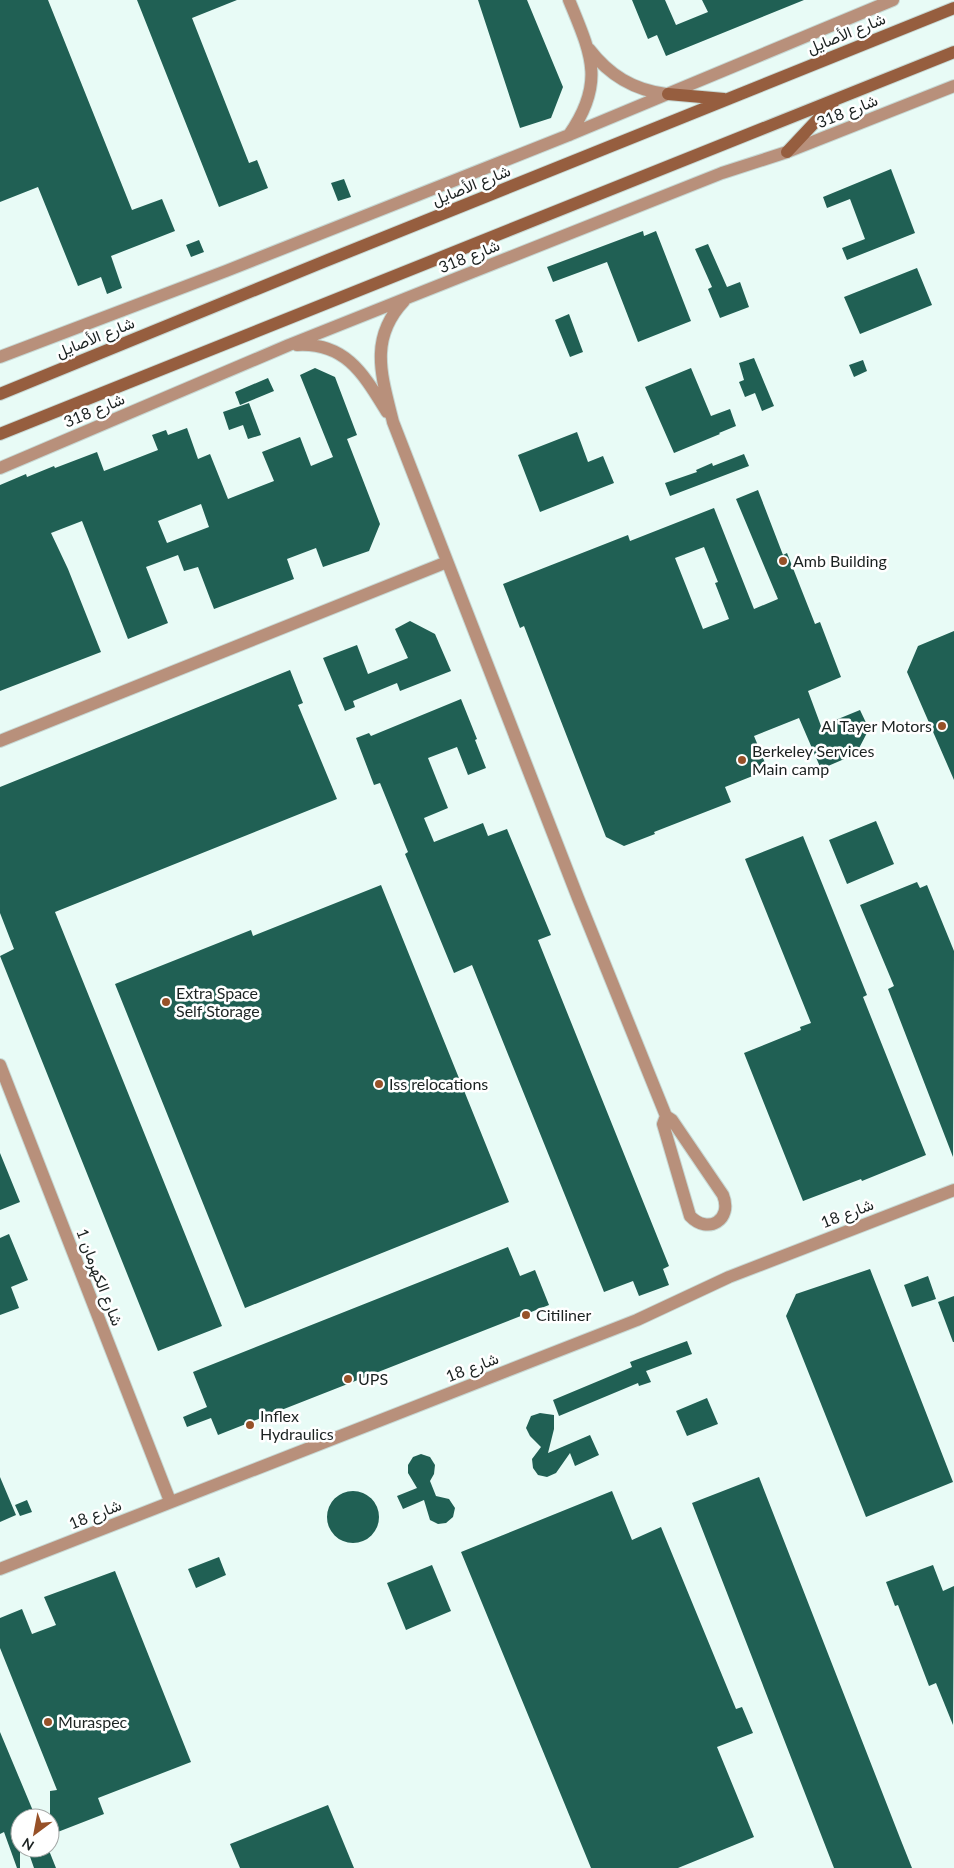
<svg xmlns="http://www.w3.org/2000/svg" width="954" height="1868" viewBox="0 0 954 1868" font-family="Lato,Vazirmatn,sans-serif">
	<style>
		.building { fill: #206054; fill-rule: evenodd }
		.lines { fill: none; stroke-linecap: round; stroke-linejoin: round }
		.street-casing { stroke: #c7d8d4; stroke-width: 14 }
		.secondary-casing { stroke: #c7d8d4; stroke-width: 14 }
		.street { stroke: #b8907b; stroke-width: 12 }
		.secondary { stroke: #965e3f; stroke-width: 12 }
		.poi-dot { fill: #975128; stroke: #fff; stroke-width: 2 }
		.labels { text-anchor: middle; stroke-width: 5; stroke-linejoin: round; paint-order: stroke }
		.street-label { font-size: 16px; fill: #1b2221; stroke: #fff }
		.poi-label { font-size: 16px; fill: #1b2221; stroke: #fff; text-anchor: start }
	</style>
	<rect width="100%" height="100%" fill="#e8fbf6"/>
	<!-- building -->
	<path class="building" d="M0,0h48l84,210 30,-11 13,32 -64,25 11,32 -15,6 -6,-17 -23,9 -40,-99 -38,15z
		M137,0h100l-45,18 57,145 8,-3 11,28 -49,19z
		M478,0h49l36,87 -12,31 -31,10z
		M632,0h33l11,25 32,-13 -6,-12h102l-138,56 -9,-21 -9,4z
		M891,169l24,64 -68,27 -5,-12 23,-9 -15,-40 -23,9 -4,-11z
		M344,179l7,18 -13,4 -7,-18z
		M643,231l1,5 12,-5 35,90 -53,21 -31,-80 -54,20 -6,-15z
		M199,240l5,12 -13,5 -5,-12z
		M708,244l19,43 13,-5 9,25 -29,11 -12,-29 4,-2 -17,-38z
		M917,268l15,37 -72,29 -16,-37z
		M569,314l14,38 -13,5 -15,-37z
		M754,358l20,48 -12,5 -7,-18 -10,4 -6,-15 5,-2 -5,-17z
		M863,360l4,11 -13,6 -5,-12z
		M315,368l20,9 22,58 -10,4 33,85 -11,27 -46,16 -7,-19 -29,11 7,20 -80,30 -16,-42 -14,4 -6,-16 -32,12 22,56 -40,16 -46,-118 -31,12 17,36 33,83 -101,39v-206l26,-11 1,3 27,-11 1,2 42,-16 7,19 54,-21 -6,-15 14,-5 2,5 19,-7 11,31 12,-5 18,45 46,-18 -12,-29 38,-15 11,29 22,-9 -33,-82zM201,504l8,23 -42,16 -9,-22z
		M691,368l20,48 19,-7 6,17 -17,7 1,1 -46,19 -29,-66z
		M268,378l6,13 -34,14 -5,-13z
		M249,403l12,32 -13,4 -5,-14 -14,5 -6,-18z
		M577,432l11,30 15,-6 11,27 -74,29 -22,-57z
		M744,454l5,12 -79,30 -5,-13 32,-11 -1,-2 16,-7 1,3z
		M758,490l25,65 4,-2 28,71 5,-2 21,55 -33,14 13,35 39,-16 9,19 -13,25 -35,15 -22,-51 -45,18 14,34 -43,17 6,15 -77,30 1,2 -31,12 -18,-9 -82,-211 -4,2 -17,-44 125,-49 2,6 84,-33 40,101 24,-10 -42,-100zM704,547l14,35 -3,1 14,36 -26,10 -28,-71z
		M410,621l25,13 16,37 -51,20 -3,-8 -44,18 2,6 -10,4 -22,-53 34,-13 11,29 40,-16 -13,-29z
		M954,631v149l-47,-108 11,-26z
		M290,670l13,33 -5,2 39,94 -282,113 167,414 -64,25 -158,-395 14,-7 -14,-36v-126z
		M461,699l16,40 -2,1 11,28 -18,7 -11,-28 -29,11 20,50 -24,10 10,24 49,-19 5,13 19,-7 44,106 -13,5 131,326 -6,3 6,16 -30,11 -6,-15 -29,11 -132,-327 -18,8 -49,-119 3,-2 -28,-69 -6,2 -18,-47 13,-5 2,3z
		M876,821l18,43 -47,20 -18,-44z
		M803,836l64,159 -4,2 63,158 -64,26 -1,-2 -58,22 -59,-148 57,-23 -1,-3 11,-4 -66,-164z
		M917,882l3,6 7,-3 27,66 -1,206 -65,-168 6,-3 -34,-81z
		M381,885l128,317 -264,106 -130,-324 136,-54 2,6z
		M0,1153l20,49 -20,8z
		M9,1234l19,46 -17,7 8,21 -19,7v-77z
		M508,1247l12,29 15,-6 14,35 -331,130 -7,-17 -24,9 -4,-10 24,-10 -14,-35z
		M870,1269l83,213 -87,35 -80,-201 10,-22z
		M928,1276l8,23 -24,8 -8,-22z
		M954,1296v46h-1l-15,-40z
		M687,1341l5,13 -46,17 5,11 -12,4 -1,-3 -79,33 -6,-16 79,-33 -2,-5z
		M707,1398l11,26 -31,12 -11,-25z
		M540,1413l14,2v14l-6,24 42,-18 9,20 -24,11 -5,-13 -14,20 -9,4 -9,-2 -5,-7 -1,-9 9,-12 -11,-11 -4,-8 5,-12z
		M421,1454l9,3 5,8 -1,9 -4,7 6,15 13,3 6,9 -2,9 -7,6 -8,1 -8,-4 -6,-20 -21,9 -6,-13 20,-8 -9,-15v-8l5,-8z
		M0,1477l16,38 -16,7z
		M759,1477l141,361 12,30h-78l-142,-365z
		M327 1517a26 26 0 1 1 52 0a26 26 0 1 1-52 0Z
		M612,1491l20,49 29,-13 75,182 6,-2 11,26 -36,14 37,90 -76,31h-87l-130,-316z
		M27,1500l5,12 -12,4 -5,-11z
		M219,1557l7,18 -30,13 -8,-19z
		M432,1565l19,46 -45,19 -19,-47z
		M933,1565l10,26 11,-5 -1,139 -17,-42 -7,3 -31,-81 -3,1 -9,-24z
		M115,1571l76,191 -93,36 6,16 -54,21v-44l7,-1 -57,-142v-30l22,-9 10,25 24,-9 -12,-28z
		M0,1732l36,86h-16v50h-3l-13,-36 -4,2z
		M328,1805l26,63h-114l-10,-24z
		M27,1848h21l8,20h-22z"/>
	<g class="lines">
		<defs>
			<path id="street" d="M589,49c20,26 44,41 77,45
				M569,135c37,-53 22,-81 0,-135
				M404,301c-36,38 -22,76 -11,121l185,476 88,218
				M297,345c49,-3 67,30 90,67
				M0,357l226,-86 343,-136 324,-135
				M0,468l289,-123 118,-47 315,-125 65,-21 167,-66
				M0,741l447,-179
				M0,1065l170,436
				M666,1116l6,4 51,75c10,25 -15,40 -33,21l-27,-92z
				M0,1569l637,-249 92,-43 225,-87"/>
			<path id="secondary" d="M668,94l56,5
				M787,152l46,-49
				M0,394l323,-132 631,-254
				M0,434l954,-382"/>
		</defs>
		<!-- street casing -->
		<use href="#street" class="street-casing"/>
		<!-- secondary casing -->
		<use href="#secondary" class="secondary-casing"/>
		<!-- street -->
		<use href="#street" class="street"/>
		<!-- secondary -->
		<use href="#secondary" class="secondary"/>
	</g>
	<!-- markers -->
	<g class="poi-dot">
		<circle cx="783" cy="561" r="5"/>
		<circle cx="942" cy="726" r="5"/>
		<circle cx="742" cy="760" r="5"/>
		<circle cx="166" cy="1002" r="5"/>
		<circle cx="379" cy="1084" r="5"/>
		<circle cx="526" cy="1315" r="5"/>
		<circle cx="348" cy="1379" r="5"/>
		<circle cx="250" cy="1425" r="5"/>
		<circle cx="48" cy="1722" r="5"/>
	</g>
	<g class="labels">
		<!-- street labels -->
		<g class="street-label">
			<text transform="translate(846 33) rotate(-22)" y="6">شارع الأصايل</text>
			<text transform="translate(847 111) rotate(-22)" y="6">شارع 318</text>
			<text transform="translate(471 185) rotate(-22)" y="6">شارع الأصايل</text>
			<text transform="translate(469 256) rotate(-22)" y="6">شارع 318</text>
			<text transform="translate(95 337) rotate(-22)" y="6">شارع الأصايل</text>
			<text transform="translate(94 410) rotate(-23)" y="6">شارع 318</text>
			<text transform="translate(847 1213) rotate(-21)" y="6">شارع 18</text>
			<text transform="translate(100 1277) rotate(69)" y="6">شارع الكهرمان 1</text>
			<text transform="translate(472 1367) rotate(-21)" y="6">شارع 18</text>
			<text transform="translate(95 1514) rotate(-22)" y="6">شارع 18</text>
		</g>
		<!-- poi labels -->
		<g class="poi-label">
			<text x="793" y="567">Amb Building</text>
			<text x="932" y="732" text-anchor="end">Al Tayer Motors</text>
			<text x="752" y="757">Berkeley Services<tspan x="752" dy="18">Main camp</tspan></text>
			<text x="176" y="999">Extra Space<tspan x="176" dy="18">Self Storage</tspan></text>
			<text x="389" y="1090">Iss relocations</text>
			<text x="536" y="1321">Citiliner</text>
			<text x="358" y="1385">UPS</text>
			<text x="260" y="1422">Inflex<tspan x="260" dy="18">Hydraulics</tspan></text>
			<text x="58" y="1728">Muraspec</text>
		</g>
	</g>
	<!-- north arrow -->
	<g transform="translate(35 1833) rotate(212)"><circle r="24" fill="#ffffff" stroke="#a4a7a6"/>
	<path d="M0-4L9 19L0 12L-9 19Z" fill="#975128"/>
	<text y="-8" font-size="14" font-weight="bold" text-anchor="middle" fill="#1b2221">N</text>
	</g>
</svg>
